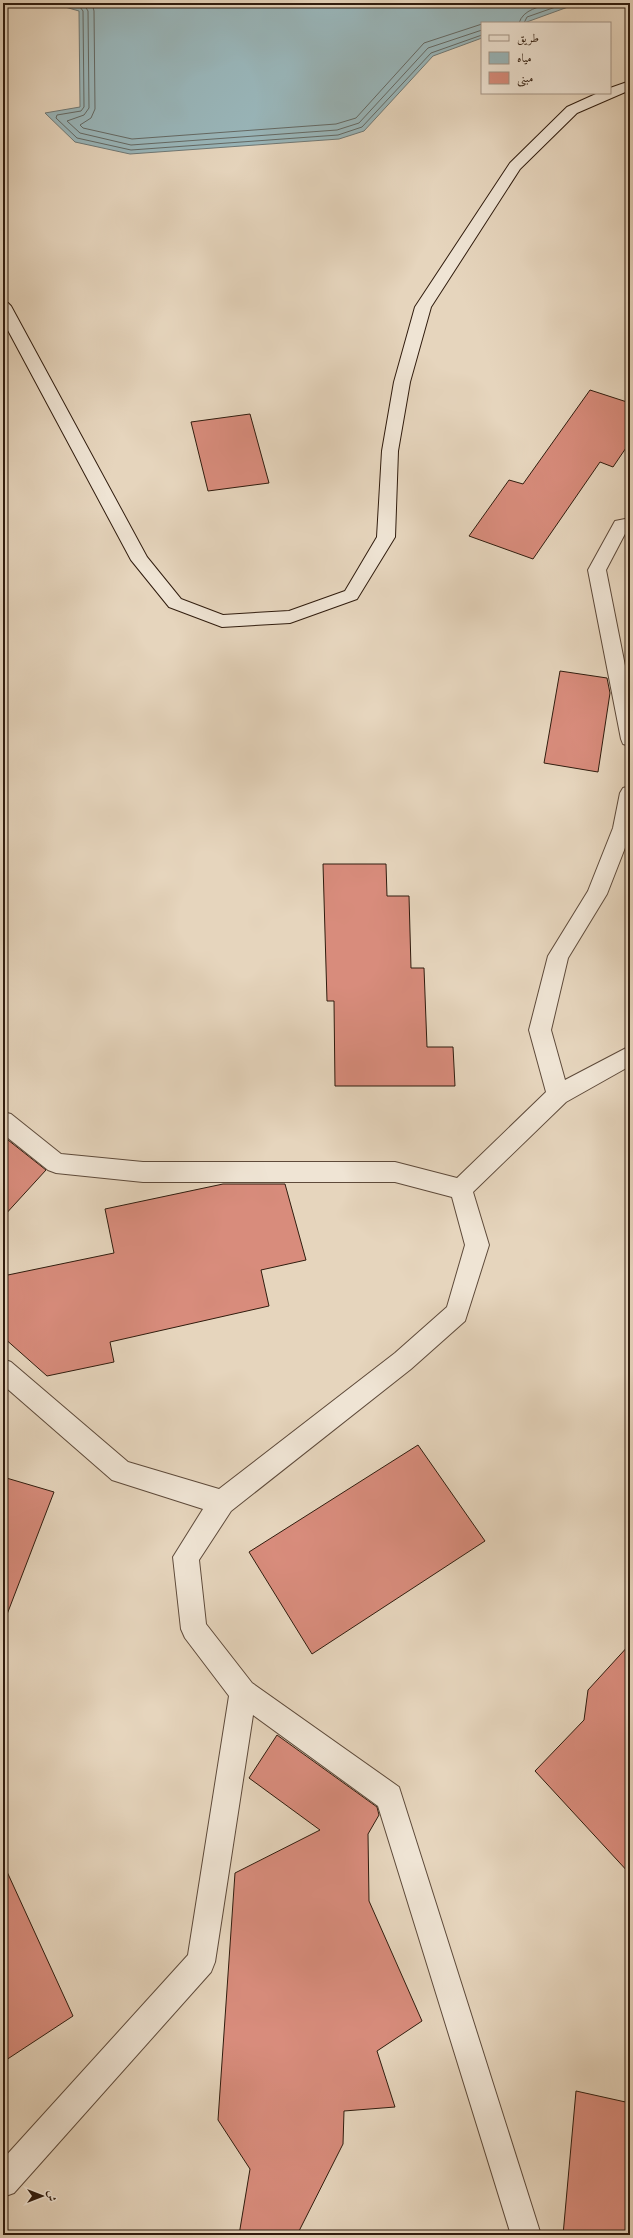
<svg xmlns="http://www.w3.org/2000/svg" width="633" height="2238" viewBox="0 0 633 2238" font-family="'Old Standard TT',Amiri,serif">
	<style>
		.water { fill: #99b6ba; stroke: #6f7875 }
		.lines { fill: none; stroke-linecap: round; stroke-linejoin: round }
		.shore { stroke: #646964; stroke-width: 1 }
		.building { fill: #d88c7c; stroke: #301c0e }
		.minor-casing { stroke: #5e4a3a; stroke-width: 2 }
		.secondary-casing { stroke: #301c0e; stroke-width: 2 }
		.minor { fill: #efe4d4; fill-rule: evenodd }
		.secondary { fill: #efe4d4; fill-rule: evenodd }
	</style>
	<rect width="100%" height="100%" fill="#e6d5bd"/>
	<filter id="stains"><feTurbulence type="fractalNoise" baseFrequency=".005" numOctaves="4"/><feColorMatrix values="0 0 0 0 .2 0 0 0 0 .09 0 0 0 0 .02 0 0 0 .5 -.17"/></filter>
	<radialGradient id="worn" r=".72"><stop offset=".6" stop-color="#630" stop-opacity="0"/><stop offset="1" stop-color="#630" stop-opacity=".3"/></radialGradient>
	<!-- water -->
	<path class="water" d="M51,3h528l-55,20h-42v15l-49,18 -69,75 -25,8 -209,15 -55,-12 -30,-29 35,-6 -1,-96z"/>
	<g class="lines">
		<!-- shore -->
		<path class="shore" d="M66,3l14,4 3,4 1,96 -3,4 -24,4 -1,3 21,20 54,12 207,-15 24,-8 69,-74 51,-18
			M83,3l5,8 1,97 -5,7 -17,6 13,12 51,12 206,-15 22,-7 69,-75 54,-18
			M92,3l2,8 1,98 -4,9 -11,7 3,3 49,11 204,-15 20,-6 68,-75 58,-19
			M519,23c4,-14 21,-16 33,-20
			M524,23l3,-6 40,-14"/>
	</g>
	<!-- building -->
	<path class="building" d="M590,390l40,13v39l-17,25 -13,-5 -67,97 -64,-23 40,-56 14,4z
		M250,414l19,69 -61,8 -17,-69z
		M560,671l47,7 3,15 -12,79 -54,-9z
		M323,864h63l1,32h22l2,72h13l3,79h26l2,39h-120l-1,-85h-7z
		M3,1136l43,34 -43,47z
		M223,1184h62l21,76 -45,10 8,36 -159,36 4,20 -67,14 -44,-39v-61l111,-23 -9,-44z
		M418,1445l67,96 -173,113 -63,-102z
		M3,1477l51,15 -48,125 -3,-1z
		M630,1644v230l-95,-103 49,-51 4,-30z
		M277,1735l100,72 2,8 -11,19 1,67 53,120 -45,30 18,56 -51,4 -1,33 -46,91h-58l11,-66 -32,-49 17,-247 85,-43 -71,-52z
		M3,1863l70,153 -70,46z
		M576,2091l54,12v132h-67z"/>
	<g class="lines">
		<defs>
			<path id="minor" d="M630,518v12h-3l-21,40 24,121v55l-7,-2 -2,-5 -33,-169 27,-49z
				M630,786v49l-23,59 -39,64 -17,72 14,50 65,-34v20l-64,36 -93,90 16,53 -24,76 -54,48 -180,142 -32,49 7,64 46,59 147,104 142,448h-30l-133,-429 -125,-91 -38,247 -4,10 -197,221 -11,4v-38l185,-204 41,-259 -44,-58 -4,-9 -8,-72 30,-48 -91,-29 -109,-95v-26l8,3 117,100 91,27 176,-136 52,-46 18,-62 -13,-48 -57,-15h-252l-87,-9 -8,-3 -45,-36v-22l8,2 50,40 82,8h252l62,16 89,-86 -17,-62 19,-74 40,-65 25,-63 7,-35 3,-5z"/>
			<path id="secondary" d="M630,81v9l-53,23 -57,56 -89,138 -21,75 -12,69 -3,86 -38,62 -67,24 -68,4 -53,-20 -38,-47 -128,-239v-20l5,2 3,3 136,251 34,42 42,16 66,-4 56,-20 32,-54 5,-86 12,-69 21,-75 95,-144 57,-56 31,-14h12v-5z"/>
		</defs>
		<!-- minor casing -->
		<use href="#minor" class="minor-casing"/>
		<!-- secondary casing -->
		<use href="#secondary" class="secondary-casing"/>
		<!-- minor -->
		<use href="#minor" class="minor"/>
		<!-- secondary -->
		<use href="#secondary" class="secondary"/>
	</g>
	<!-- margin -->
	<rect width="633" height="2238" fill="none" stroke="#e6d5bd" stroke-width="16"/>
	<rect x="4" y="4" width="625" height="2230" fill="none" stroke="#301c0e" stroke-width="2"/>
	<rect x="8" y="8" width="617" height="2222" fill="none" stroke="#301c0e"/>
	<!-- legend -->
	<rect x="481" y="22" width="130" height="72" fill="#efe4d4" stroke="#a39485"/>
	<rect x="489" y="35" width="20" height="6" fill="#efe4d4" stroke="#a39485"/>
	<text x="517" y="42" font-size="12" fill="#301c0e">طريق</text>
	<rect x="489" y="52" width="20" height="12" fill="#99b6ba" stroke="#a39485"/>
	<text x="517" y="62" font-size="12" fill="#301c0e">مياه</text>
	<rect x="489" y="72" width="20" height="12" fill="#d88c7c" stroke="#a39485"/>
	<text x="517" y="82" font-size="12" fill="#301c0e">مبنى</text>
	<!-- north arrow -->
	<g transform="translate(42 2196) rotate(90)" stroke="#efe4d4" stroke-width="3" paint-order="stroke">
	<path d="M0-3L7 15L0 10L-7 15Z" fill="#301c0e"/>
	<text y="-6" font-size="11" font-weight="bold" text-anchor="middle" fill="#301c0e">ش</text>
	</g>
	<rect width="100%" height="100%" filter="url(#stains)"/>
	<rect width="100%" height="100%" fill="url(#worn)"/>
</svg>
